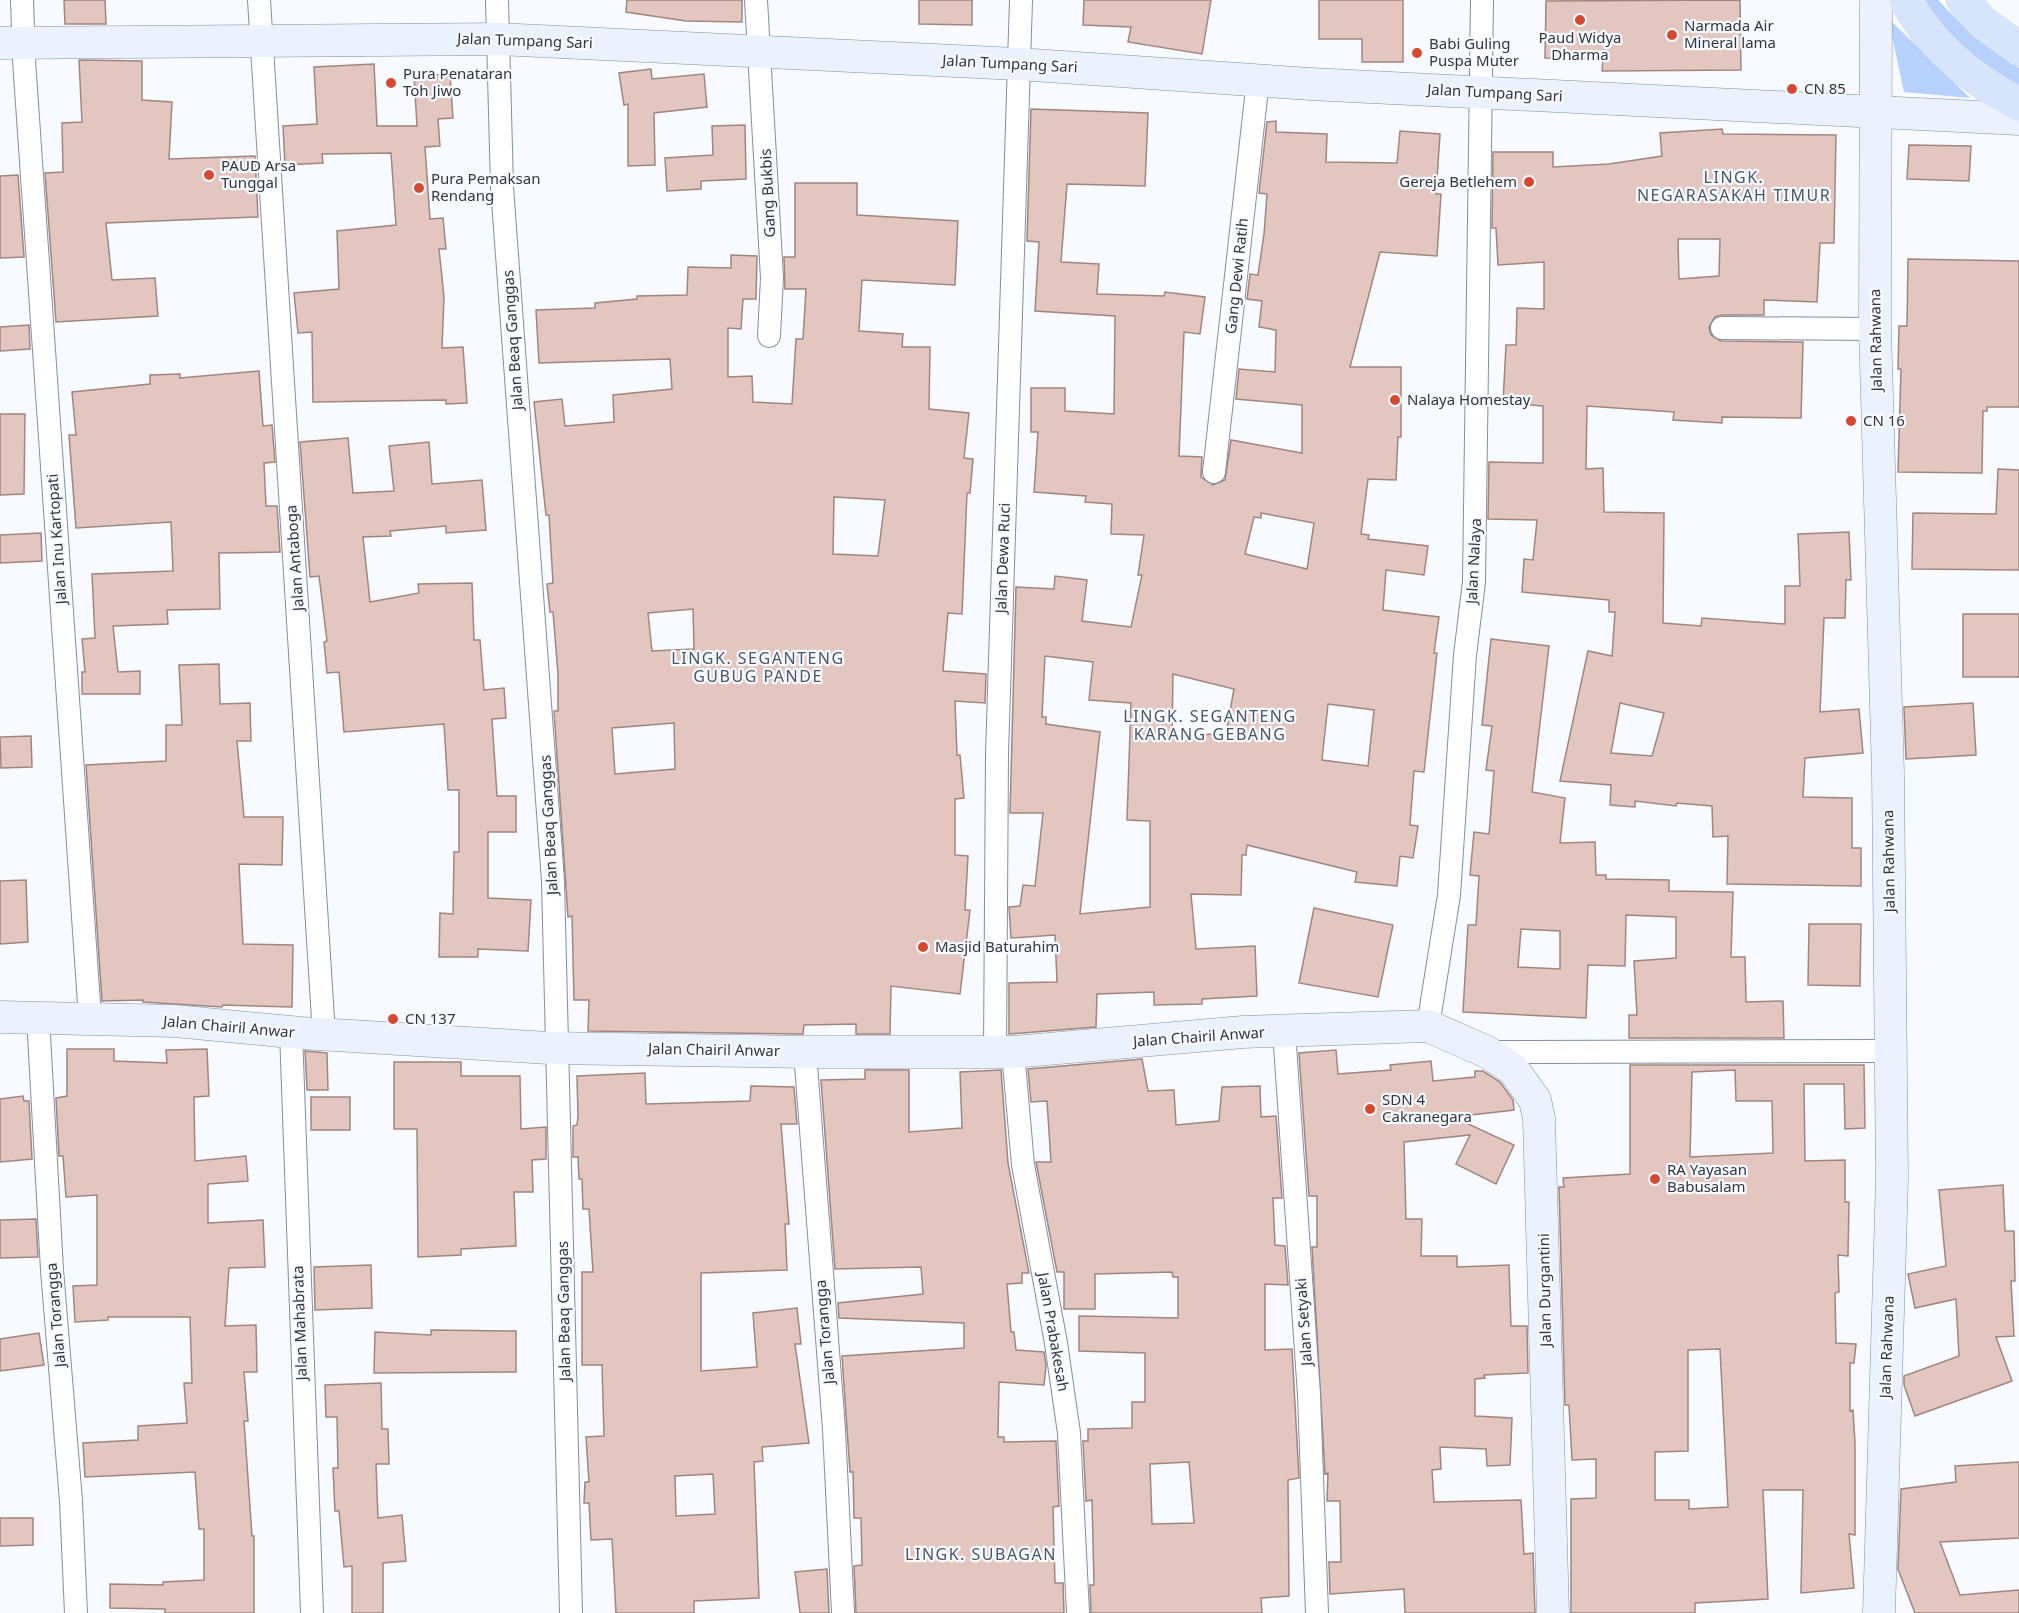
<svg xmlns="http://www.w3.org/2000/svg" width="2019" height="1613" viewBox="0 0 2019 1613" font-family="'Noto Sans',sans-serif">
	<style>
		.green { fill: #b7d1fd }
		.building { fill: #e3c6bf; stroke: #a18680; stroke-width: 1.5; fill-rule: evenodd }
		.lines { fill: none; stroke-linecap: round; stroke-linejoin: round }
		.street-casing { stroke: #828ea3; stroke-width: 24 }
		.secondary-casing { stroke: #828ea3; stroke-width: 33 }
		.primary-casing { stroke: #d6d7d9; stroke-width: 34 }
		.street { stroke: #fff; stroke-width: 22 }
		.secondary { stroke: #ebf2fe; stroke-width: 32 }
		.primary { stroke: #d7e5fc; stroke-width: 33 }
		.poi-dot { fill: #d54931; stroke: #f7faff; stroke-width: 2 }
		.labels { text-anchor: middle; stroke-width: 4.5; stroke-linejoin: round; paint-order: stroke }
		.poi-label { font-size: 15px; fill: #31363f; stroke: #f7faff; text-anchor: start }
		.street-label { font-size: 15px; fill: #31363f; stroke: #f7faff }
		.neighbourhood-label { font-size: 16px; letter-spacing: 1.5px; fill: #495568; stroke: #f7faff }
	</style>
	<rect width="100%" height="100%" fill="#f7faff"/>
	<!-- green -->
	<path class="green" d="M1919,0h19l30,31 51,37v25l-32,-20z
		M1888,18l82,80 -66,-6z"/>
	<!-- building -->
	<path class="building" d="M64,0h41l1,24h-41z
		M627,0h115v22l-56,-1 -60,-9z
		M919,0h53v25l-53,-1z
		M1084,0h127l-9,54 -74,-12 3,-15 -48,-2z
		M1319,0h84v62h-41v-23h-43z
		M1740,0l1,70 -139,1 1,-12 -58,-1 1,-57z
		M79,60l63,1v39l30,2 -3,57 86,-3 3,61 -152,6 6,57 43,-2 3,38 -102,6 -11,-149 18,-1 -1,-49 20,-1z
		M374,64l3,62h40l-3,-50 36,-2 3,44 -15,1 2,27 -15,1 5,72 13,-1 3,31h-7l5,48 -2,51 21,-1 4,56 -21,1v-4l-133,2 -1,-70 -14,1 -4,-40 45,-4 -2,-58 59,-6 -5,-72 -69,1 1,9 -38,2 -2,-39 34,-2 -3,-57z
		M651,69l1,10 52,-5 3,33 -53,6 1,52 -27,1v-62l-4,1 -5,-32z
		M1031,109l117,4 -3,73 -78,-2 -6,78 38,2 -2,30 67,2 1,-4 40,5 -5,37 -16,-2 -5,124 23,1 -1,20 12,8 12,-5 6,-40 71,13v-48l-66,-6 3,-30 36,3 1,-42 -17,-3 3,-26 -15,-2 3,-25 8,1 6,-41 3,-40 -8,-1 8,-71 9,-1v11l51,2 -1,28 71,1 3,-32 40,3 -4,60h5l-4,62 -57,-4 -30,115h51v70h-3l-2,43 -28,-1 -7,55 8,1 -1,4 60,7 -4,29 -38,-5 -3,40 56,7 -5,36h3l-13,119 -10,-1 -4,54 8,1 -5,32 -13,-2 -3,30 -42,-4 2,-10 -110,-27 -1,10h-4l-1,40 -50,-1 5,55 59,-3 2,50 -55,3v5l-48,1v-13l-57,2 -1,33 -87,7v-51l48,-1 -2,-47 -44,3 -2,-31 11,-1 3,-21 12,1 8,-73h-33l6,-226 38,2 1,-13 32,4 -5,41 49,6 11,-52h-4l6,-40 -33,-1 1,-30 -27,-2 1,-6 -52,-4 4,-60h-7v-44h34v23l49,3 1,-98 -80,-5 4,-69 -12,-1zM1261,513l53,10 -7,46 -62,-15 9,-37 7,1zM1045,656l48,6 -4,38 42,3 -4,117 23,1v86l-70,7 20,-182 -54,-8v-7h-4zM1173,674l61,15 -8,44 -54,4zM1328,704l46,6 -6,56 -46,-6z
		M745,125l1,54 -45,2v8l-34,2 -2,-33 48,-3 -1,-29z
		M1722,129l1,5 113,1 -2,108h-14l-3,59 -53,-2v15h-42l-7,2 -6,10 2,8 10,6 82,1 -2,76 -79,-1v6l-49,-3 1,-8 -87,-6 -1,63 17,-1 1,44 60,1 -1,110 38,3 1,-8 83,6v-38h15l-2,-52 51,-2 2,48h-5l-1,38h-21l-4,94 39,-3 4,44 -58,5 -2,39 49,1v50h9v38l-134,-2 1,-48 -15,1 -1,-31 -35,-3 -1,3 -41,-5v6l-25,-2 1,-20 -51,-4 28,-130 24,5 3,-44h-6v-12l-87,-8 2,-33 9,1 4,-40 -49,-1 1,-57 54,1v-57l-40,-3 3,-58h10l1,-37 27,1v-47l-46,3 -2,-37h-4l1,-76h60v15l56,-3 53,-8 -2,-23zM1678,239h42l-1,37 -40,3zM1620,703l44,10 -12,43 -41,-3z
		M1909,145l62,1 -2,35 -62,-2z
		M18,175l6,82 -24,1v-82z
		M795,183h62v32l101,6 -3,64 -93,-5 -3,51 44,3 -1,13h28l-1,62 40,4 -5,45 9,1 -3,34h-3l-5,121 -14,-1 -5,58 43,3 -1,29 -30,-2 2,54h3l4,43 -9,1v56l13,1 -3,54h5l-10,84 -69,-8 -1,48h-34v-10l-52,1 -1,9 -215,-3 1,-31h-15l-2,-84 -4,1 -14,-206h4v-37l-5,-62h-3l-3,-28 6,-1 -4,-68h-3l-12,-113 28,-3 3,27 49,-4 -1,-27 59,-6 -2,-30 -131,4 -3,-53 59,-2v-5l42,-4v-3l50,-1 1,-28 43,1v-13l26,1 -1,43h-13l-2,30 -13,-1v49l24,-1 1,26 39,2 4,-65h7l3,-50h-21l-1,-32h11zM834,497l51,3 -7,56 -45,-2zM693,609l1,40 -42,2 -4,-38zM674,723l1,46 -60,5 -3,-46z
		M1908,259l111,2v146h-32v4h-4l-1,62 -84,-1 3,-103h-3l1,-43h8z
		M29,325l1,24 -30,2v-24z
		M259,371l4,55 9,-1 3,37 -11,1 2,43h11l3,46 -61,1 1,56 -53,1 1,14 -55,2 5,46 22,-1v23h-58v-22h3l-3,-33 13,-1 -3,-64 81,-3 -2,-49 -95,6 -7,-93h7l-4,-43 78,-8v-9l30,-1v4z
		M0,414h25l-1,80 -24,1z
		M348,438l5,55 41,-2 -5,-45 40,-4 3,42 50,-4 4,50 -40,3v-7l-56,5 1,5 -28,1 7,65 49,-9 -1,-9 54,-1 2,57h6l4,50 20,-2 2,30 -14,1 5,77h19v36h-28v66l43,2 -3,51 -50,-2v8h-39l1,-44 13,1 1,-62h5v-62h-11l-4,-66 -100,8 -5,-60 -12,1 -3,-31 3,-1 -8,-65 -9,1 -10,-135z
		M1998,469l21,1v100l-107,-1 1,-56 83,1z
		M41,533l1,28 -42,2v-28z
		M1963,614h56v63h-56z
		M1491,639l58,7 -17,146 33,6 -5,45 35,-1 1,33h10v4l63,1v11l64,1 -2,65h14l1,45 37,-1 1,37h-155v-23h8l-3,-54 42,-3v-41l-50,-2 -1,51 -37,-1 -2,53 -123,-6 5,-87h8l3,-49 -9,-1 4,-43 15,2 5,-63 -8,-1 6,-44 -10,-1zM1521,929l39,2v38l-42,-2z
		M219,664l1,40 30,-1 1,38h-14l7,76h39l-1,48 -43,-1 4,80 50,1 -1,62 -69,-2 -1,2 -79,-5v-2l-41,1 -16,-236 80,-4v-36h16l-3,-60z
		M1973,703l3,52 -70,4 -2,-52z
		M31,736l1,31 -31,1 -1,-31z
		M26,880l2,62 -28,2v-63z
		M1314,908l79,17 -15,72 -79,-14z
		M1809,924h52l-1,62 -52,-1z
		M67,1049h47v12l53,2 -1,-13 41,-1 2,47 -15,1 1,64 51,-5 2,25 -40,3v39l55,-3 2,47 -36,1 -4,58 31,-1 1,47h-13l4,49h-4l8,115h2v77h-89v-4l-55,-1v-24l53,1v-3l41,-2v-51h-5l-4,-57 -110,5 -2,-34 55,-3v-14l49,-3 -3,-40h8l-2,-66h-82v3l-33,2 -2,-36 24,-1v-90l-31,2 -3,-41h-4l-3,-58 11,-2z
		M1336,1050l2,24 53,-4 -1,-5 41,-4 2,20 42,-4v-6h8l17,11 13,18 1,10 -61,7 61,28 -18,39 -40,-20 14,-29 -66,7 2,77h16l-1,37h36v11l52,-2 2,61h16l1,47 -44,2 1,3 -10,1v37l37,2 -2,47 -23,1 -1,-17 -46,-2 1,22 -9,1 2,32 87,-2 3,54 9,-1 2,60h-130l-1,-24 -74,5 -1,-32h12l-1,-61h-13l1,-28 -3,1 -13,-227h5v-51h-8l-10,-143z
		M305,1051l22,2 1,37h-21z
		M1142,1059l6,32 26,-1 2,35 43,-4 3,-34 38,-1 1,31 15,-1 6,82h-9l2,47 10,1 3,39 -23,-1v66l27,-1 7,129 -11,2 1,116 -28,2 1,15h-171l-1,-28h4l-2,-85 -6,1 -3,-60h5v-12l44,-1v-26h13v-49l-66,-2v-35l99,2v-41h-5l-1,-5 -77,2v35h-31v-37h-7l-21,-110h15l-4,-61 -16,1 -3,-33zM1189,1462l5,61 -42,1 -2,-60z
		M394,1062h67v14h59l1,53 25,-2v32l-14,1 1,32h-19l2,54 -55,3v6l-43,2 -1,-128h-23z
		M1630,1065h234l1,63 -20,1 -1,-45h-40l1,77 40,-1v42h4l-1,54 -10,-1 1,37 -4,1 1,50 20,1 -2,19h-4v48l3,-1 2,33v92l-6,-1 5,54 -53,5 2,-103h-40l5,109 -73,4v10h-124v-114l25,-1v-39l-24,1 -3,-55h-4l-6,-218h5l-1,-9 67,-4zM1735,1070l1,31h36l1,52 -83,4 2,-85zM1720,1349l8,158 -39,2v-9h-34v-48l33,-1v-101z
		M865,1070h44v62l53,-4 -2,-56 41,-2 7,93 21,110h-7v10l-15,1 4,48h3l2,18 28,2 2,14 -2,19 -45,-3 -1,55h6v5l52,-1 3,65 -6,1 2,76h8l1,30h-208l-2,-47 8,-1 -1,-47h-7l-1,-46h-3l-8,-116 122,-8v-25l-125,-5 -1,-15 85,-9 -2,-27 -86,2 -14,-189 44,-1z
		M645,1073l1,31 104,-3 1,-15 43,1 3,37h-16l8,100h-4l2,46 -86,3v98l56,-4 -4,-54 44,-5 4,36h-6l14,99 -47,4 1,14 -9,1 5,136 -65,3v12h-78l-4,-74 -21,1 -2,-37h-5l1,-21h4l-3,-45 18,-1 -2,-71h-20v-93h11l-4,-63h-6l-1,-30h-3l-1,-22h-5v-31l4,-1 1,-9 -1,-40zM713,1474l2,40 -39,2 -1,-40z
		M23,1096l1,5h5l3,58 -32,3v-63z
		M311,1097h39v33h-39z
		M2003,1185l2,46h9l1,50h-4l3,55 -18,1 16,44 -97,35 -11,-31v-9l55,-20 -3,-57 -41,9 -7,-34 38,-8 -7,-76z
		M36,1219l2,38 -38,1v-38z
		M371,1265l1,43 -57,2 -1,-43z
		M431,1330l85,1v41l-142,1 1,-41 56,3z
		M39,1333l5,32 -44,6v-32z
		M381,1383l1,46h6l1,35h-13l2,54 24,-3 4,46 -23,2v50h-31v-47l-8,1 -5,-56h-4l-2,-43h5l-1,-51h-11l-1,-32z
		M2019,1462v76l-79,4 20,53 59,-5v23h-104l-17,-44 3,-80 55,-7 -1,-16z
		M0,1518h33v27l-33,1z
		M827,1569l2,44h-29l-5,-41z"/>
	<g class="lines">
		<defs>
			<path id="street" d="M22,0l2,60 66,958
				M259,0l65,1035
				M497,0l5,187 51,694 18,732
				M756,0l16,278 -3,58
				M1722,328l153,1
				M1214,472l44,-392
				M38,1017l14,253 19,231 5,112
				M1428,1026l21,-131 16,-240 9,-73 8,-582
				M1284,1031l25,364 8,218
				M291,1032l21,581
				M805,1052l29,377 9,184
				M995,1052l2,-298 24,-754
				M1013,1052l10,113 33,178 13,90 9,180
				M1487,1052l403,-1"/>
			<path id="secondary" d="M1876,0l-1,329 13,444 4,405 -13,435
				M0,43l498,-4 520,25 292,20 709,35
				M0,1017l175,4 126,12 248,15 256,4h208l230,-20 185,-6 59,26 26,17 22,31 4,19 14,494"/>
			<path id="primary" d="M1906,0c25,47 67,80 113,104
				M1963,0l19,22 37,27"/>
		</defs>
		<!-- street casing -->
		<use href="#street" class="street-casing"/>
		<!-- secondary casing -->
		<use href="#secondary" class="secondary-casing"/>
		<!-- primary casing -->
		<use href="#primary" class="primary-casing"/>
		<!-- street -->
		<use href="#street" class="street"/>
		<!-- secondary -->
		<use href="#secondary" class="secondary"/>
		<!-- primary -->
		<use href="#primary" class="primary"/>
	</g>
	<!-- markers -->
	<g class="poi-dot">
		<circle cx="1580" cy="20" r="6"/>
		<circle cx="1672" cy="35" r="6"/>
		<circle cx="1417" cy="53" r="6"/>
		<circle cx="391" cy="83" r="6"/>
		<circle cx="1792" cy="89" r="6"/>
		<circle cx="209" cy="175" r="6"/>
		<circle cx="1529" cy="182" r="6"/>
		<circle cx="419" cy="188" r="6"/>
		<circle cx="1395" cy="400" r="6"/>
		<circle cx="1851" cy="421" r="6"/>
		<circle cx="923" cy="947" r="6"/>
		<circle cx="393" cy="1019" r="6"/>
		<circle cx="1370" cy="1109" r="6"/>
		<circle cx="1655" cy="1179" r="6"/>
	</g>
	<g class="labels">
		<!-- poi labels -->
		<g class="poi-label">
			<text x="1684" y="31">Narmada Air<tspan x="1684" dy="17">Mineral lama</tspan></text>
			<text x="1580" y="43" text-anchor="middle">Paud Widya<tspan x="1580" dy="17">Dharma</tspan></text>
			<text x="1429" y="49">Babi Guling<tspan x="1429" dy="17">Puspa Muter</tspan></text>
			<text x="403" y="79">Pura Penataran<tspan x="403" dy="17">Toh Jiwo</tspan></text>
			<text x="1804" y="94">CN 85</text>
			<text x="221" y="171">PAUD Arsa<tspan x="221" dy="17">Tunggal</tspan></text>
			<text x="431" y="184">Pura Pemaksan<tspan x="431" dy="17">Rendang</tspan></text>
			<text x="1517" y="187" text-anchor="end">Gereja Betlehem</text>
			<text x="1407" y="405">Nalaya Homestay</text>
			<text x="1863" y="426">CN 16</text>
			<text x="935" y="952">Masjid Baturahim</text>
			<text x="405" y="1024">CN 137</text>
			<text x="1382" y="1105">SDN 4<tspan x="1382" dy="17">Cakranegara</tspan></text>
			<text x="1667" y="1175">RA Yayasan<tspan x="1667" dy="17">Babusalam</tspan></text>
		</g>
		<!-- street labels -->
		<g class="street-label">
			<text transform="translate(525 41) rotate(2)" y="5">Jalan Tumpang Sari</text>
			<text transform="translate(1010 64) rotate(3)" y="5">Jalan Tumpang Sari</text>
			<text transform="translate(1495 93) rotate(3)" y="5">Jalan Tumpang Sari</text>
			<text transform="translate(768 193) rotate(-93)" y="5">Gang Bukbis</text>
			<text transform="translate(1237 276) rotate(-84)" y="5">Gang Dewi Ratih</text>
			<text transform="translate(513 340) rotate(-94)" y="5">Jalan Beaq Ganggas</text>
			<text transform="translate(1876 340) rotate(-91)" y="5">Jalan Rahwana</text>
			<text transform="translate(57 539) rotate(-94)" y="5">Jalan Inu Kartopati</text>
			<text transform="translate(295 558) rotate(-94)" y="5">Jalan Antaboga</text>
			<text transform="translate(1003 558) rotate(-88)" y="5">Jalan Dewa Ruci</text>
			<text transform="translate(1474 561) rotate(-87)" y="5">Jalan Nalaya</text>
			<text transform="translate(549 825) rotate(-93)" y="5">Jalan Beaq Ganggas</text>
			<text transform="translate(1889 861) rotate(-91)" y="5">Jalan Rahwana</text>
			<text transform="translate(229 1027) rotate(5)" y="5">Jalan Chairil Anwar</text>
			<text transform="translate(1199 1037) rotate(-4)" y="5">Jalan Chairil Anwar</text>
			<text transform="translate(714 1050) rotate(1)" y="5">Jalan Chairil Anwar</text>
			<text transform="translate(1545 1290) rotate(-91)" y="5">Jalan Durgantini</text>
			<text transform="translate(564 1311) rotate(-91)" y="5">Jalan Beaq Ganggas</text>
			<text transform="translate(56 1315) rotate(-95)" y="5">Jalan Torangga</text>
			<text transform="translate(1304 1322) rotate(-94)" y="5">Jalan Setyaki</text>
			<text transform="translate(300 1323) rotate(-92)" y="5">Jalan Mahabrata</text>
			<text transform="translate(825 1332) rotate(-95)" y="5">Jalan Torangga</text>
			<text transform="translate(1053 1332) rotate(80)" y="5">Jalan Prabakesah</text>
			<text transform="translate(1887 1347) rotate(-88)" y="5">Jalan Rahwana</text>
		</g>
		<!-- neighbourhood labels -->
		<g class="neighbourhood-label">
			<text x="1734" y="183">LINGK.<tspan x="1734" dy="18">NEGARASAKAH TIMUR</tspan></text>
			<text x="758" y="664">LINGK. SEGANTENG<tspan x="758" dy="18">GUBUG PANDE</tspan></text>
			<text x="1210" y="722">LINGK. SEGANTENG<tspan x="1210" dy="18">KARANG GEBANG</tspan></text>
			<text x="981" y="1560">LINGK. SUBAGAN</text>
		</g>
	</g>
</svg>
